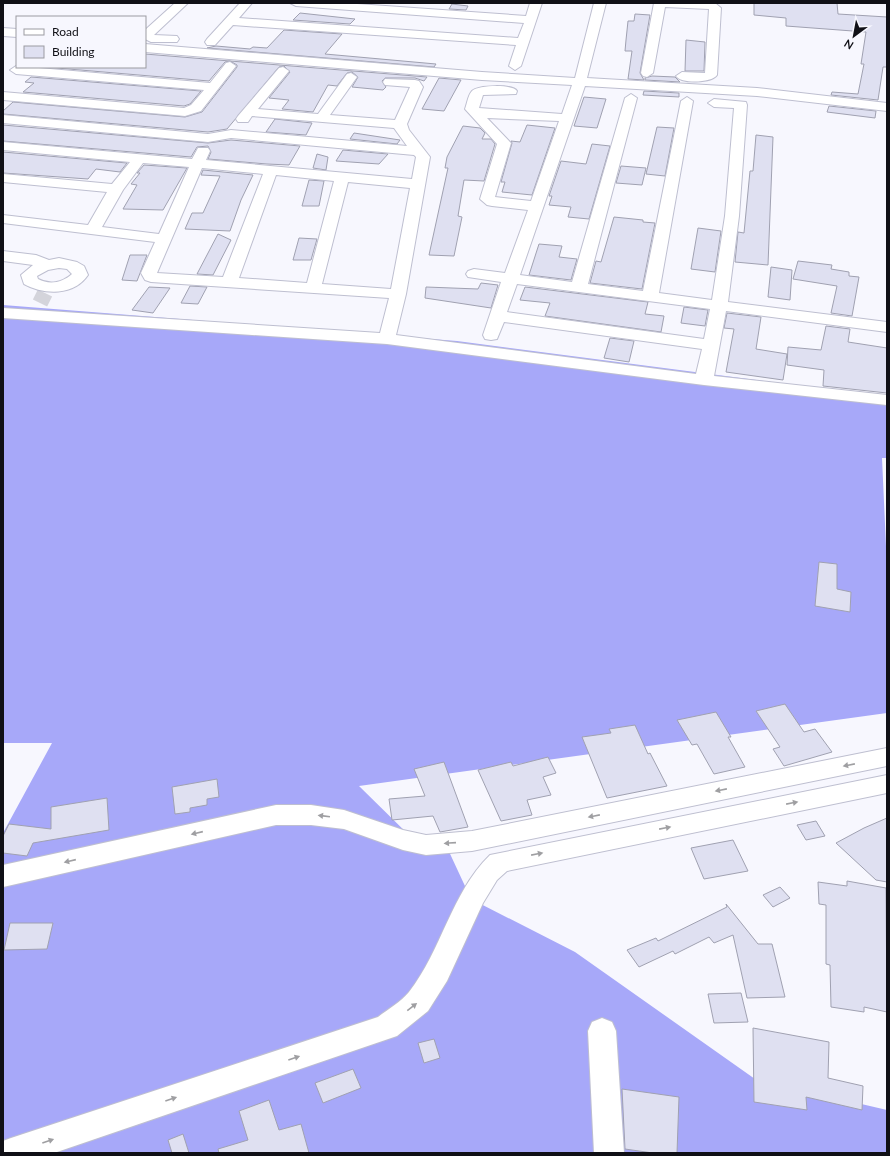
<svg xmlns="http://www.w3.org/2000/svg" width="890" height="1156" viewBox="0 0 890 1156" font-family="Lato,sans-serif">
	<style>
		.forest { fill: #a7a8f9 }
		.building { fill: #dfe0f1; stroke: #a0a1b1 }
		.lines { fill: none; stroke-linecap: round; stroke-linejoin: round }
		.minor-tunnel { stroke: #d4d4db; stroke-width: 16; stroke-dasharray: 16 8; stroke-linecap: butt }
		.minor-casing { stroke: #bebfd0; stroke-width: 2 }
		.minor { fill: #fff; fill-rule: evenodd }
		.oneway { fill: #9f9fa2 }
	</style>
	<rect width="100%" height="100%" fill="#f7f7fe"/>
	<!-- forest -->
	<path class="forest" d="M3,305l454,36 421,55 9,4v58h-5l5,110v145l-528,73 58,57h28l26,56 104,53 180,127 132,31v43h-884v-320l49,-90h-49z"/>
	<!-- building -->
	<path class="building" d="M754,3h83l1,11 49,3v50h-4l-5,33 -47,-5 1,-3 26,2 6,-30h-3l5,-32 -80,-6v-8l-32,-3z
		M452,4l16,2 -2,4 -17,-1z
		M300,13l55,6 -5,5 -57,-4z
		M635,14l15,1 -10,58 4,7 -16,-1 4,-28h-7l1,-11 2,-19h6z
		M284,30l58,4 -17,20 111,10 -2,3 -227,-19 9,-2 34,3 3,-2 14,1z
		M686,40l19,2 -1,29h-19z
		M145,54l85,7 -5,1 -16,19 -164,-14h100z
		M230,61l197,16 -3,4 -9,-3h-30l-3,3 4,6 -3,3 -31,-3 6,-10 -6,-5 -5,1 -10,13 -9,-1 -15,27 -31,-3 7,-9 -20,-2 21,-26 -6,-6 -5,1 -52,62 -19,3 -205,-18v-3l10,-9 172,15 17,-5 35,-45v-2z
		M652,76l23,1 5,5 -35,-2v-2z
		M31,77l170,14 -11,13 -6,2 -161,-14 11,-9 -9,-1z
		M439,78l22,2 -17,31 -22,-2z
		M644,91l35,2v4l-36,-2z
		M584,97l22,2 -9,29 -23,-2z
		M829,106l47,5 -1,7 -48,-6z
		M275,119l37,4 -6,12 -40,-3z
		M3,125l205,18 23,-3 69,6 -11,19 -22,-1 -59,-5 3,-7 -3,-6 -11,1 -6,10 -188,-16z
		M527,125l28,3 -23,67 -30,-3 3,-10h-4l11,-39 -1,-2 9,1z
		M463,126l17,2 5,5 -3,6h9l4,5 -11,37 -20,-1 -6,36 4,1 -8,39 -25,-1 19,-87h-3l2,-11z
		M657,127l17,1 -9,48 -19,-2z
		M354,133l46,7 -3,4 -47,-5z
		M756,135l17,2 -5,128 -33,-3 3,-30 6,1 6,-62h3z
		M592,144l18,2 -21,73 -21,-2 3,-10 -22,-2 3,-9h-3l12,-35 25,3z
		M343,150l45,4 -9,10 -43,-3z
		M3,152l124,11 -7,9 -24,-3 -8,10 -85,-6z
		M317,154l11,3 -2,13 -13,-2z
		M144,165l43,3 -24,42 -40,-1 14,-24 -6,-1 9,-11h-3z
		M621,166l25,2 -4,17 -26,-2z
		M203,170l50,5 -12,25 -11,31 -45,-2 7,-16h11l17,-37 -19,-1z
		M309,180l15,1 -5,25h-17z
		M614,217l29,3v2l12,1 -13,66 -52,-6 6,-22 5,1z
		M698,228l23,3 -6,41 -24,-3z
		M218,234l13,6 -18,35 -16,-1z
		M299,238l18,1 -6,21h-18z
		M539,244l23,2 -3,11 18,2 -6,21 -42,-5z
		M130,255h17l-10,26 -15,-1z
		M798,261l34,4 -1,4 18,3v4l10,1 -7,39 -21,-3 6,-27 -44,-7z
		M771,267l21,3 -2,30 -22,-3z
		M481,283l17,2 -7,23 -66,-10 1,-11 52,2z
		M190,286l17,1 -9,17 -17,-1z
		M149,287l21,1 -17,25 -21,-3z
		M525,287l123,15 -3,12 19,2 -3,16 -116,-16 5,-13 -30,-3z
		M684,307l24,3 -3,16 -24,-3z
		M727,313l34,4 -5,32 31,5 -4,26 -57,-8 8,-43 -10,-1z
		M826,326l24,3 -2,13 39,6v45l-64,-7 1,-16 -37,-5 1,-18 33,3z
		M610,338l24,3 -5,21 -25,-4z
		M819,562l18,2v25l14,3 -1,20 -35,-6z
		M785,704l19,28 11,-3 17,23 -48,14 -11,-17 7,-2 -24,-36z
		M716,712l15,25h-3l17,30 -31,7 -17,-30 -5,1 -15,-25z
		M635,725l13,29 2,-1 17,33 -60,12 -25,-61 29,-4 -2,-4z
		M548,757l8,16 -13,4 8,18 -24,5 5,15 -31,6 -23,-51 33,-8 2,4z
		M444,762l24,65 -28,5 -7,-16 -41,4 -3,-21 36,-3 -11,-27z
		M217,779l2,18 -12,2v6l-17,3v4l-15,2 -3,-27z
		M107,798l2,32 -76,13 -6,13 -24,-3v-17l6,-12 42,5v-22z
		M887,818v64l-11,-2 -40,-37 28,-15z
		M816,821l9,15 -19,4 -9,-15z
		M733,840l15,31 -44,8 -13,-31z
		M847,881l39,7 1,124 -23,-5v5l-33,-5 -1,-42 -4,-1v-59l-7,-1 -1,-22 29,4z
		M780,887l10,11 -17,9 -10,-12z
		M726,904l32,40h14l13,53 -38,1 -14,-63 -19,8 -5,-6 -34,17 -2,-3 -34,16 -12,-17 29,-12 2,3 69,-34z
		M10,923h43l-6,26 -43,1z
		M741,993l7,29 -34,1 -6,-29z
		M753,1028l76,14 -1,36 35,8 -1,24 -56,-13 1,13 -53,-8z
		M434,1039l6,19 -16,5 -6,-20z
		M353,1069l8,19 -38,15 -8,-20z
		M622,1089l57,8 -2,56h-24l-28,-4z
		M269,1100l10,30 22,-6 8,29h-90l-1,-4 30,-9 -9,-29z
		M183,1134l6,19h-17l-4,-13z"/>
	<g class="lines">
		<!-- minor-tunnel -->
		<path class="minor-tunnel" d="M40,303l5,-10"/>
		<defs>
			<path id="minor" d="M175,3h13l-34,32 23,1 2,3 -2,3h-26l-6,-3v-9z
				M240,3h12l-13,15 279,20 6,-15 -228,-17 -6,-3h53l183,13 4,-13h12l-21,63 -6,4 -6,-4 7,-21 -283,-20 -18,20h-8l-2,-3 2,-3z
				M594,3h12l-19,75 170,10 130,15v8l-130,-15 -172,-10 -65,189 52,7 53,-184 6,-4 6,4 -49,186 55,7 38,-190 6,-4 6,4 -34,192 53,7 13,-84 9,-108 -20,-1 -6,-4 6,-4 32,3 1,3 -8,111 -11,86 159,20v10l-161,-21 -12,65 173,19v10l-183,-20 -317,-41 -384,-26v-10l377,25 9,-35 -238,-16 -6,-2 -4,-7 14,-31 -152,-19v-8l85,10 19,-33 -104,-10v-8l109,10 18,-22 -127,-12v-8l189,17 6,-11h10l2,3 -4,9 206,19 4,-22 -2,-2 -183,-17 -23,4 -205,-19v-8l205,19 23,-4 176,16 -13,-18 -142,-12 -4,6h-10l-2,-3 2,-3 41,-48 4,-1 6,4 -31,38 60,5 29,-40 4,-1 6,4 -27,38 65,5 15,-33 -25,-2 -2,-3 2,-3 30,1 4,1 4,6 -16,37 2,6 21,27 -24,137 -10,41 300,39 6,-25 -198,-27 -7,17 -6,1 -6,-1 -2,-4 18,-53 -33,-5 -2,-3 2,-3 6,-2 31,4 23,-63 -36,-4 -5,-1 -7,-6 17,-55 -32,-35c2,-5 3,-14 7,-18 6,-6 41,-7 45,0l-1,3 -33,1 -4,13 83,6 10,-29 -90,-5 -337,-28v-8l337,28 93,6zM487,118l72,3 -28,80 -36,-4 16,-54zM143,163l46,4 -30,67 -57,-7 21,-37zM202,168l61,6 -40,103 -66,-4zM276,175l58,6 -27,102 -68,-5zM348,182l62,6 -19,101 -69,-5zM517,284l193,25 -6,30 -197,-27z
				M654,3h61l6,5 -4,67c-5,8 -36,9 -41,1l6,-4 23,1 4,-64 -44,-2 -12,66 -6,4 -4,-1 -2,-3z
				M3,28l14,1v8l-14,-1z
				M230,62l6,4 -35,45 -16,5 -182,-16v-8l181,16 7,-3 13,-15 -188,-16 -6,-4 6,-4 194,17 16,-20z
				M3,251l33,4 13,5 10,-2 18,4 7,4 4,9c-14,21 -44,20 -64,9l-3,-9 12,-10 -30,-4zM59,268l8,1 5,5c-10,9 -23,11 -34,5l-1,-3 11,-6z
				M887,748v18l-415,85 -46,4 -23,-5 -59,-21 -33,-4h-35l-273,62v-22l273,-60h35l33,5 59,20 23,5 46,-4z
				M887,775v18l-380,78 -10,9 -14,23 -36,78 -19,30 -31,25 -343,117h-51v-12l8,-3 367,-121c10,-8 23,-15 31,-25 33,-42 42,-99 81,-137z
				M602,1018l10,4 4,9 8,122h-30l-6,-122 4,-9z"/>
		</defs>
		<!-- minor casing -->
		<use href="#minor" class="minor-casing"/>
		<!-- minor -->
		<use href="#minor" class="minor"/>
	</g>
	<!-- one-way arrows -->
	<defs><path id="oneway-solid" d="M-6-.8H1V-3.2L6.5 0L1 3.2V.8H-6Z"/></defs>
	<g class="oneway">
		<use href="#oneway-solid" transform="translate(849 765) rotate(169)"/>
		<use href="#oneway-solid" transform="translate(721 790) rotate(169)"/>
		<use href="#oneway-solid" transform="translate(792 803) rotate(-11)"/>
		<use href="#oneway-solid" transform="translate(324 816) rotate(-173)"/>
		<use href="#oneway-solid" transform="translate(594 816) rotate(169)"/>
		<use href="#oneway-solid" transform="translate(665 828) rotate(-11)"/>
		<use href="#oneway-solid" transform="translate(197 833) rotate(167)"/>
		<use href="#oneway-solid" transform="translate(450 843) rotate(176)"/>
		<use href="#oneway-solid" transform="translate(537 854) rotate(-11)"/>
		<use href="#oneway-solid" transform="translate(70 861) rotate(167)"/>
		<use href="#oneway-solid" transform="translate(412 1007) rotate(-38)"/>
		<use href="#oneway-solid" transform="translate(294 1058) rotate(-19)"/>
		<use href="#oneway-solid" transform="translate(171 1099) rotate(-19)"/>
		<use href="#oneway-solid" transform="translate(48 1141) rotate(-19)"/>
	</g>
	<!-- border -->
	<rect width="890" height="1156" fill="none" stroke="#101016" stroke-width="8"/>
	<!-- legend -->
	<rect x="16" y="16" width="130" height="52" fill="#f7f7fe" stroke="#9b9ba1"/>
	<rect x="24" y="29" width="20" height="6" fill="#ffffff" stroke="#9b9ba1"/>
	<text x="52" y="36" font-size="12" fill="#101016">Road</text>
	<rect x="24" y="46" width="20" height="12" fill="#dfe0f1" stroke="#9b9ba1"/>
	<text x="52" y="56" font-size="12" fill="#101016">Building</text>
	<!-- north arrow -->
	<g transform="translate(854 36) rotate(212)" stroke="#f7f7fe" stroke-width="3" paint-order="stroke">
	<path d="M0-3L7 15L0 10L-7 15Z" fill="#101016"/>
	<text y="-6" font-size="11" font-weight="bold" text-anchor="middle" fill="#101016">N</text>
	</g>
</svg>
